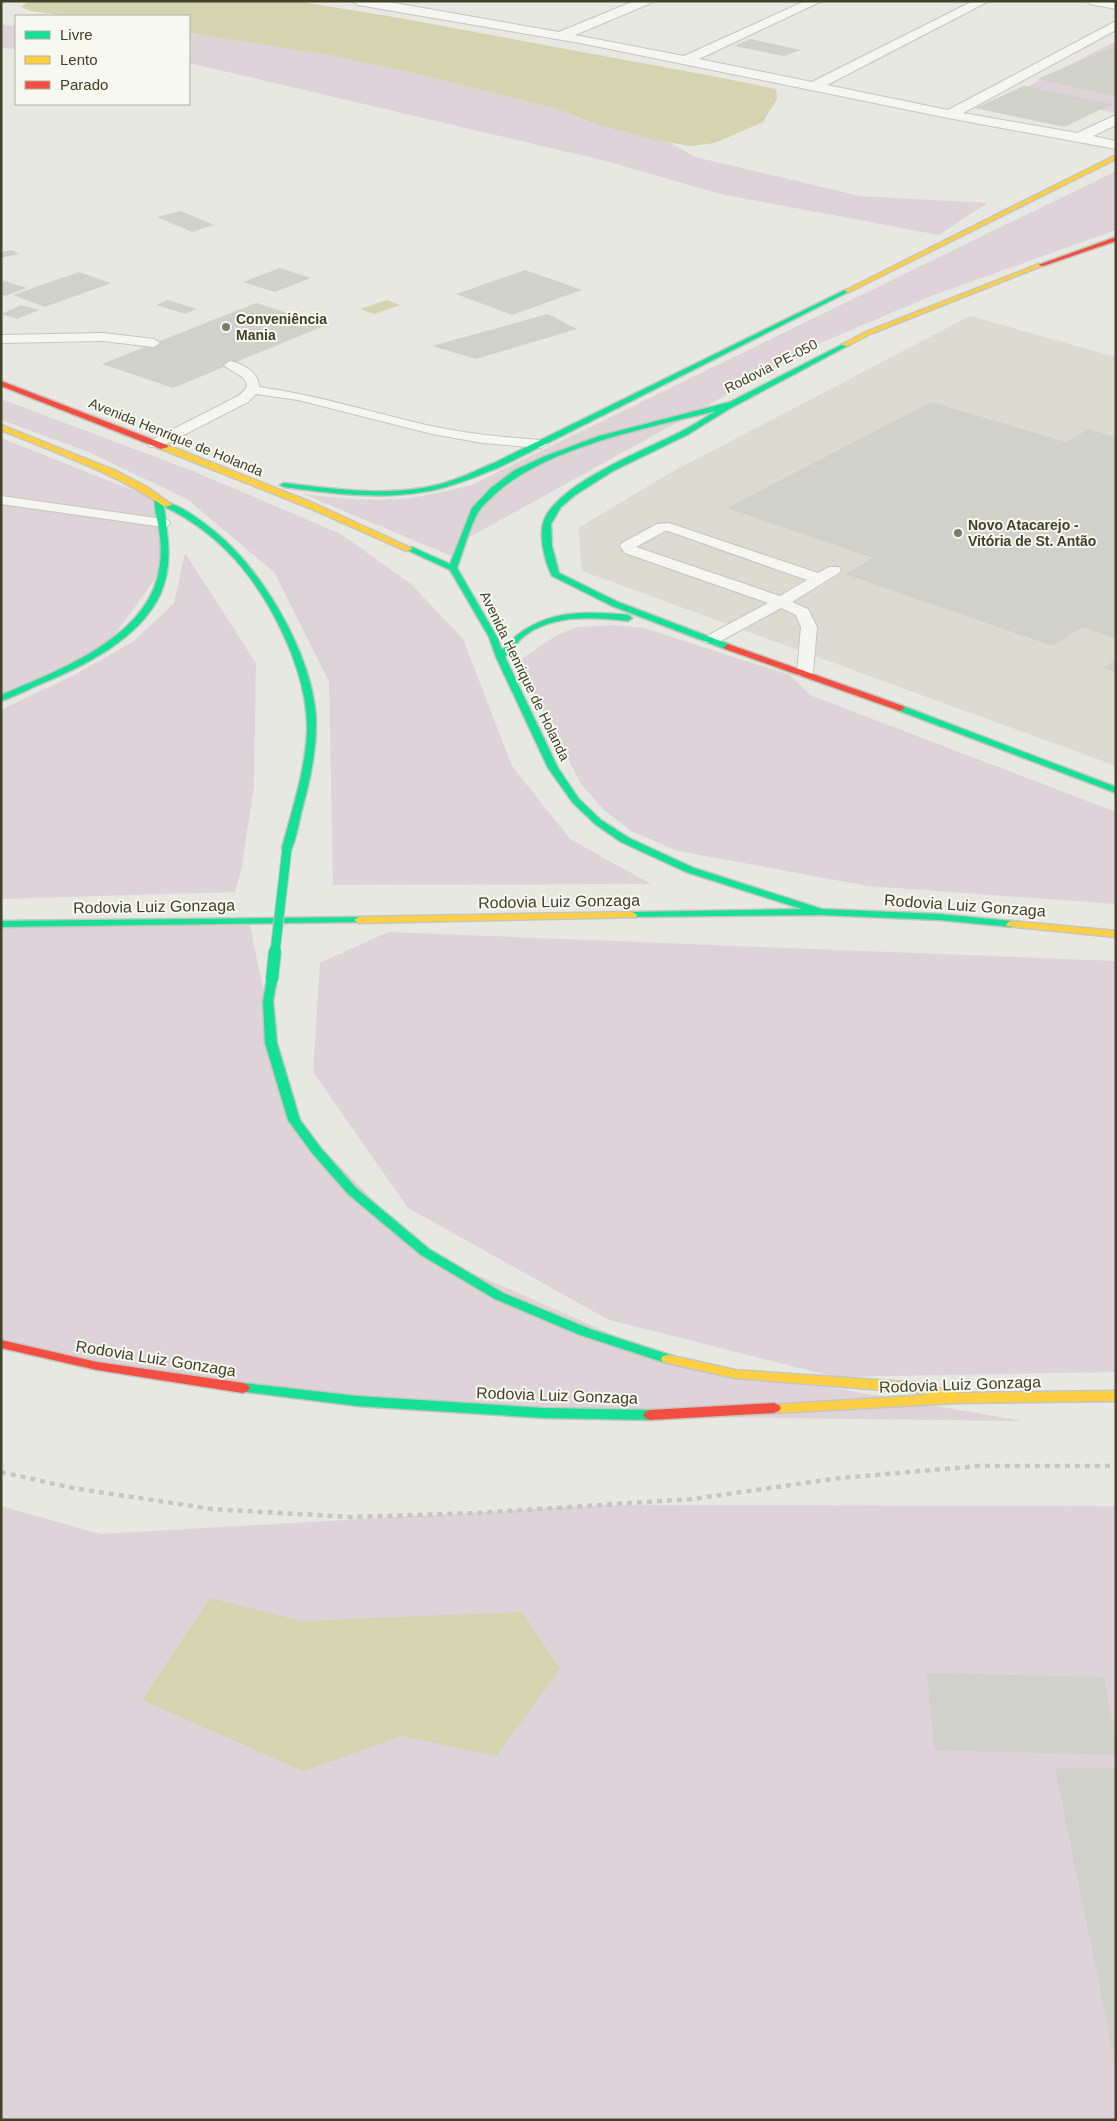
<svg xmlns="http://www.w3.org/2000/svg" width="1117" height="2121" viewBox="0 0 1117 2121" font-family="Arial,sans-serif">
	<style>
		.built { fill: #dbdbd1 }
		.green { fill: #ded3d9 }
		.water { fill: #d4d4b0 }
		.building { fill: #d0d1cb }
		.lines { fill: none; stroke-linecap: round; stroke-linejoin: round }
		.lane-casing { stroke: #c6c6c1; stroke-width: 2 }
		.street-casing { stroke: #c6c6c1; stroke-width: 2 }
		.fast-casing { stroke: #c6c6bf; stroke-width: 3 }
		.slow-casing { stroke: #c6c6bf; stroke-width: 3 }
		.jam-casing { stroke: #c6c6bf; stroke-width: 3 }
		.path { stroke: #c6c7c1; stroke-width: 4.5; stroke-dasharray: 5 5; stroke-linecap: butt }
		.lane { fill: #f5f5f2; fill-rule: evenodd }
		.street { fill: #f5f5f2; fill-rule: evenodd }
		.fast { fill: #16e098; fill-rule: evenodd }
		.slow { fill: #ffcf43; fill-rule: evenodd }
		.jam { fill: #f24e42; fill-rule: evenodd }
		.fast-bridge-far1-casing { stroke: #c6c6bf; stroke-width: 11; stroke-linecap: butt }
		.fast-bridge-casing { stroke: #c6c6bf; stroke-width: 14; stroke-linecap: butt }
		.fast-bridge-far1 { stroke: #16e098; stroke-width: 9 }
		.fast-bridge { stroke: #16e098; stroke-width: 12 }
		.poi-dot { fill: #7b7d69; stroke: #f7f8f1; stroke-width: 2 }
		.labels { text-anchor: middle; stroke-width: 4; stroke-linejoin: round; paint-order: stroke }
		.far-poi-label { font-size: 14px; font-weight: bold; fill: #404328; stroke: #f7f8f1; text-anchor: start }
		.far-street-label { font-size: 14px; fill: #404328; stroke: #f7f8f1 }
		.street-label { font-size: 16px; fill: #404328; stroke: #f7f8f1 }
	</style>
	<rect width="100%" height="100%" fill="#e8e8e3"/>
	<!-- built -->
	<path class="built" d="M970,316l146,41v409l-534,-195 -4,-43 90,-54z"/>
	<!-- green -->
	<path class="green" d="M1,25l15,1v23l-15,-1z
		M189,34l16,1 129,21 100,22 120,30 29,11 88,24 24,14 165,39 127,7 -48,32 -219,-41 -110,-32 -421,-99z
		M1116,41v72l-101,-20z
		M1116,171v59l-185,66 -108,46 -366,202 -3,13 -151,-63c40,5 80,9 119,2 16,-3 33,-7 49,-11z
		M1,399l192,72 148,63 71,51 51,54 49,127 58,73 81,45 -318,1 -4,-203 -55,-110 -87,-73 -101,-48 -85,-31z
		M1,438l157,62 5,68 -60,83 -102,45z
		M185,553l71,110 -2,123 -12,80 -7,26 -234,7v-189l73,-35 60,-34 40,-38z
		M616,625l28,3 146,47 20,20 306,117v92l-248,-18 -190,-35 -47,-20 -27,-21 -23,-26 -64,-122 40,-27 20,-8z
		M249,921l33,160 12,39 131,132 243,107 354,62 -390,-5 -275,-15 -356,-53v-421z
		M388,932l728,29v411l-281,5 -226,-57 -201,-112 -95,-136 7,-109z
		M605,1505l511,1v614h-1115v-614l99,28z"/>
	<!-- water -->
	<path class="water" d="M28,1h268l98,16 318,59 64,13 1,10 -14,23 -48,21 -24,3 -36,-6 -56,-15 -45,-17 -120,-30 -100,-22 -145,-23v-17h-120l-39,-5 -9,-4z
		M387,300l13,5 -26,9 -14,-5z
		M210,1598l91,23 221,-9 38,57 -64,87 -94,-20 -99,35 -161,-71z"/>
	<!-- building -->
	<path class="building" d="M751,39l50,11 -17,6 -50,-10z
		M1116,46v50l-79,-17z
		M1024,86l88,18 -48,23 -89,-19z
		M181,211l33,14 -22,7 -35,-15z
		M12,250l7,4 -18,4v-6z
		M280,268l31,10 -36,14 -32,-10z
		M525,270l57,20 -70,25 -56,-21z
		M79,272l32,11 -66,24 -32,-12z
		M5,281l22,7 -22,8 -4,-1v-13z
		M168,300l29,9 -12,5 -29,-9z
		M256,303l70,22 -153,63 -71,-24z
		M21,305l18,5 -22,9 -16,-5z
		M548,314l29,15 -101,30 -44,-13z
		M931,402l135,40 23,-13 27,8v202l-34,-12 -29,19 -208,-72 28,-16 -146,-50z
		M1116,659v13l-13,-4z
		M927,1673l177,4 12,65v13l-181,-5z
		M1055,1768h61v293l-1,1z"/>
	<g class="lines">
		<defs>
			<path id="lane" d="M103,333l51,6 6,4 -6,4 -51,-6 -102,2v-8z
				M230,361c13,3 29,11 29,26 59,8 114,26 172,39 36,8 73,11 110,14l7,4 -7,4 -58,-5 -51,-9 -134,-34 -42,-6 -8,8 -88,45h-10l-2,-3 2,-3 88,-45c23,-17 -6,-22 -14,-31z
				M1,496l162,23 5,1 2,3 -2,3 -5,1 -162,-23z
				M669,523l149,50 11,-6h10l2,3 -2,3 -47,29 16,7 9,18 -4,46 -2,3h-12l-2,-3 4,-46 -5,-12 -15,-7 -64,35h-12l-2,-3 2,-3 63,-34 -143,-50 -5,-7 2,-3 35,-19zM665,531h3l139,49 -27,16 -144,-49z"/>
			<path id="street" d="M352,1h31l176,31 75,-31h17l-2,3 -74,31 109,21 121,-55h17l-123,58 113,23 161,-81h16l-162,84 121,25 168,-89v9l-153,83 114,20 39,-18v10l-23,11 23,5v8l-168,-31 -368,-75 -222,-38z
				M1088,1h28v8l-26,-5z"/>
			<path id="fast" d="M845,290l5,1 -350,176c-20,8 -41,17 -62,22 -50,12 -103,5 -154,-2l-4,-2 4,-2c50,6 103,14 153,2 20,-5 38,-14 57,-22z
				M843,344l6,1 -120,64 -42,26 -74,36 -38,24 -14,12 -10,17 1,22 7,27 59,29 113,43v4h-6l-113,-43 -60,-30c-7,-14 -14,-40 -8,-56 15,-37 101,-70 136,-88 12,-6 24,-14 36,-21 -68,17 -178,37 -227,89 -3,3 -8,7 -10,11 -9,14 -16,41 -22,57l40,69 5,13c34,-40 78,-40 126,-35l4,3 -4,3c-35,-4 -76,-7 -105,16 -7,6 -12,14 -18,20l53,111 21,31 22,21 28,18 65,30 128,41 117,5 72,7 5,3 -5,3 -72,-7 -118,-5 -193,2 -1,-2 5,-3 170,-3 -116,-37 -65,-30 -26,-18 -22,-21 -25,-35 -52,-111 -7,-20 -39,-67 -45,-21 7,-2 38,17 22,-56 19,-20 24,-18 28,-13 56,-21 131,-34z
				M155,498h6c4,10 5,23 6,34 3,21 2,43 -7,63 -21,45 -80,73 -124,91 -11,5 -23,11 -35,15v-6c56,-24 147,-57 158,-125 3,-15 2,-31 -1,-46 -1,-8 -5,-18 -3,-26z
				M165,503c13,-1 39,20 49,28 48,38 98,123 102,186 1,30 -5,60 -13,89 -4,14 -6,32 -12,44h-8l-1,-2c10,-38 23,-76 25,-116 2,-60 -38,-139 -80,-181 -18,-18 -39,-33 -62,-44z
				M900,705l216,82v6l-219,-83v-4z
				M359,917l4,1 1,2 -1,2 -362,5v-6z
				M272,976l5,3 -4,22 4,42 23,77 20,27 36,41 73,61 74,44 87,36 83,27 2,3 -2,3h-10l-83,-27 -85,-36 -74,-44 -73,-61 -36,-41 -24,-33 -23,-77 -2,-42 4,-22z
				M243,1383l114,13 187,12 106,2 5,2 2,3 -2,3 -5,2 -106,-2 -187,-12 -119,-15 -2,-3 2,-3z"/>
			<path id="slow" d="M1116,155v4l-267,133 -5,-1z
				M1039,264l5,1 -174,69 -23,12 -6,-1 25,-13z
				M1,425l115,46 31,16 25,18 -7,2c-50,-34 -108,-54 -164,-77z
				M161,445h6l146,58 100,46 -7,2 -99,-44 -146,-58z
				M632,912l5,3 -1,2 -277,6 -5,-3 5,-3z
				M1011,921l105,10v6l-109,-11 -1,-2z
				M668,1355l67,15 185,13 36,10 160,-2v10l-160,2 -182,10 -5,-2 -2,-3 2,-3 160,-10 -9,-2 -185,-15 -72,-16 -2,-3 2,-3z"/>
			<path id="jam" d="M1116,237v4l-73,25 -5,-1z
				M1,381l166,64 1,2 -7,2 -160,-63z
				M728,644l175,62 2,2 -5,3 -3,-1 -172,-61 -1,-2z
				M1,1340l96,22 146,21 5,2 2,3 -2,3 -5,2 -146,-23 -96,-22z
				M774,1403l5,2 2,3 -2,3 -5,2 -124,7 -5,-2 -2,-3 2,-3 5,-2z"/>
		</defs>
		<!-- lane casing -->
		<use href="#lane" class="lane-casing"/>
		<!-- street casing -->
		<use href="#street" class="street-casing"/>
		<!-- fast casing -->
		<use href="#fast" class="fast-casing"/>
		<!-- slow casing -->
		<use href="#slow" class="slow-casing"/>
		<!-- jam casing -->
		<use href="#jam" class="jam-casing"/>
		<!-- path -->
		<path class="path" d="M1,1472l72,16 139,21 138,8 127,-4 216,-14 147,-21 139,-12h137"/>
		<!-- lane -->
		<use href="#lane" class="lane"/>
		<!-- street -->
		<use href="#street" class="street"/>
		<!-- fast -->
		<use href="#fast" class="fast"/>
		<!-- slow -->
		<use href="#slow" class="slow"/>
		<!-- jam -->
		<use href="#jam" class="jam"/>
		<defs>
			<path id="fast-bridge-far1" d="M275,952l12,-104"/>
			<path id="fast-bridge" d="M272,979l3,-28"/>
		</defs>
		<!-- fast-bridge-far1 casing -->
		<use href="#fast-bridge-far1" class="fast-bridge-far1-casing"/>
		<!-- fast-bridge casing -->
		<use href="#fast-bridge" class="fast-bridge-casing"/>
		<!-- fast-bridge-far1 -->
		<use href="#fast-bridge-far1" class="fast-bridge-far1"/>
		<!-- fast-bridge -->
		<use href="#fast-bridge" class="fast-bridge"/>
	</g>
	<!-- markers -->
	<g class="poi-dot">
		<circle cx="226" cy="327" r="5"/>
		<circle cx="958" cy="533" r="5"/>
	</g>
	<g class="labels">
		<!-- far-poi labels -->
		<g class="far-poi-label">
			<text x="236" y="324">Conveniência<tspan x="236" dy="16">Mania</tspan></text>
			<text x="968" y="530">Novo Atacarejo -<tspan x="968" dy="16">Vitória de St. Antão</tspan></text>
		</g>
		<!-- far-street labels -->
		<g class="far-street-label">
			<text transform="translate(771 366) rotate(-27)" y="5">Rodovia PE-050</text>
			<text transform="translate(176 437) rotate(22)" y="5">Avenida Henrique de Holanda</text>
			<text transform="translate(525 676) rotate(64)" y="5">Avenida Henrique de Holanda</text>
		</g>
		<!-- street labels -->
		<g class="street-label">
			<text transform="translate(559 901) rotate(-1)" y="6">Rodovia Luiz Gonzaga</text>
			<text transform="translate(965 905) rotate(4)" y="6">Rodovia Luiz Gonzaga</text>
			<text transform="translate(154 906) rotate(-1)" y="6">Rodovia Luiz Gonzaga</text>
			<text transform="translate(156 1358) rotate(9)" y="6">Rodovia Luiz Gonzaga</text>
			<text transform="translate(960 1384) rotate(-2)" y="6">Rodovia Luiz Gonzaga</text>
			<text transform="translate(557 1395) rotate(2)" y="6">Rodovia Luiz Gonzaga</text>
		</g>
	</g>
	<!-- border -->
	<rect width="1117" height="2121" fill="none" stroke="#404328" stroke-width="5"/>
	<!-- legend -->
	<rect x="15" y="15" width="175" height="90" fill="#f7f8f1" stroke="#aeb0a1"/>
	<rect x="25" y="31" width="25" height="8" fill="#16e098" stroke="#aeb0a1"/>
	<text x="60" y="40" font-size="15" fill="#404328">Livre</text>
	<rect x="25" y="56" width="25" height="8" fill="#ffcf43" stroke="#aeb0a1"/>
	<text x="60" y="65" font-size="15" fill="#404328">Lento</text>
	<rect x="25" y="81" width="25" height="8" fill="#f24e42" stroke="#aeb0a1"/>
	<text x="60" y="90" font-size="15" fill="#404328">Parado</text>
</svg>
